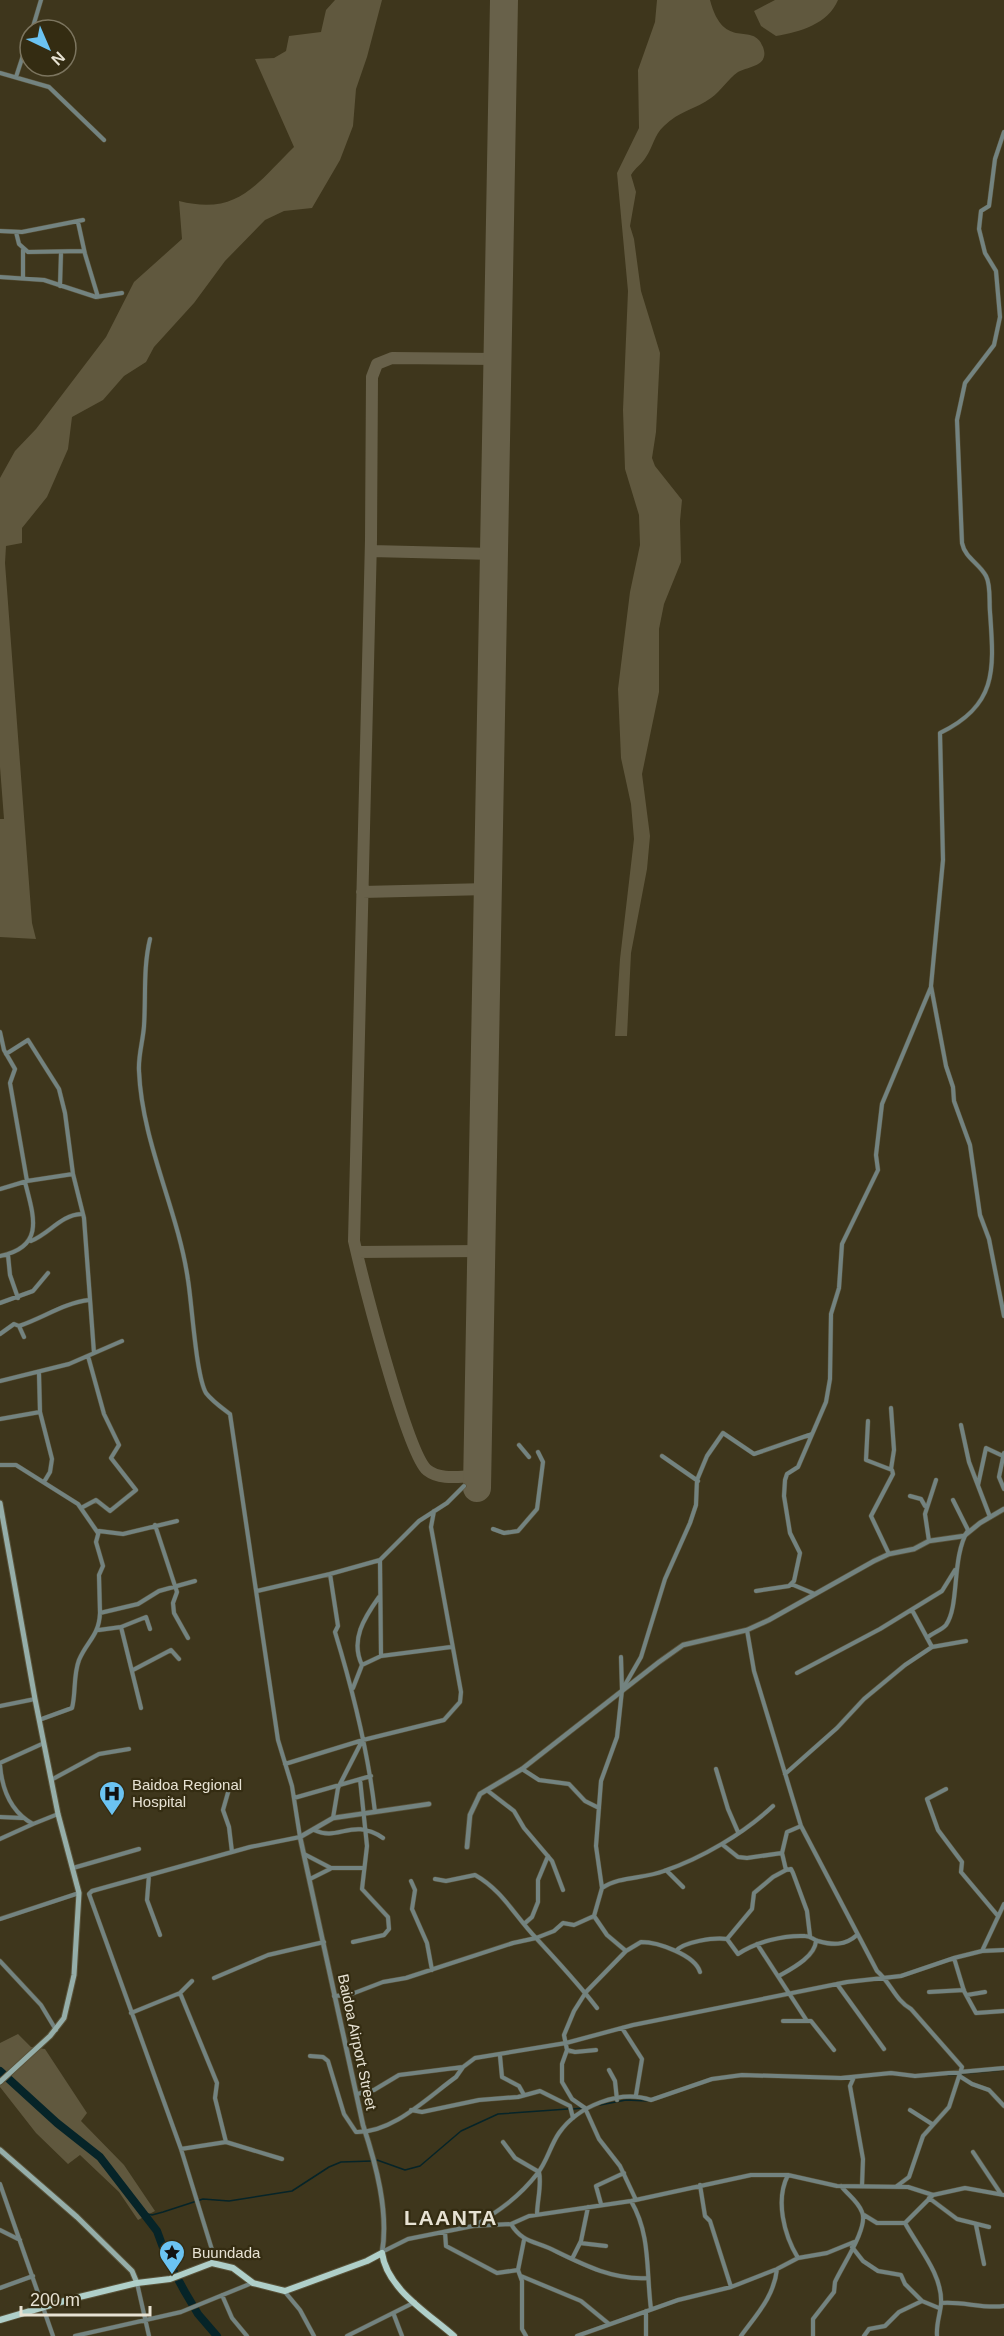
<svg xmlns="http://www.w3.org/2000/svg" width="1004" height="2336" viewBox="0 0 1004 2336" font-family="Helvetica,sans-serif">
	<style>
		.green { fill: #60583e }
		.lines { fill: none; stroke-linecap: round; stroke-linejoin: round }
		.stream { stroke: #062428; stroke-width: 1.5 }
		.river { stroke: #062428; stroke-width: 8 }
		.taxiway { stroke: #68614a; stroke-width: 12 }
		.runway { stroke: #68614a; stroke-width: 28 }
		.minor-casing { stroke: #595239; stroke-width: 5 }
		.tertiary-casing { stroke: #595239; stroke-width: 6 }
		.secondary-casing { stroke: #595239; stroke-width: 7 }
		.primary-casing { stroke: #595239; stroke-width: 8 }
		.minor { stroke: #738380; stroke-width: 4 }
		.tertiary { stroke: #738380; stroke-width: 4.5 }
		.secondary { stroke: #95aea9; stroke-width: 5 }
		.primary { stroke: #afcfc9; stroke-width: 6 }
		.labels { text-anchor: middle; stroke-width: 4.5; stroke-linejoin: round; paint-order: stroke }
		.poi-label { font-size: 15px; fill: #e7e2d3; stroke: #342c12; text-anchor: start }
		.street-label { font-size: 15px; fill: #e7e2d3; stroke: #342c12 }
		.district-label { font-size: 21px; font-weight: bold; letter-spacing: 1.5px; fill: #e7e2d3; stroke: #342c12 }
	</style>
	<rect width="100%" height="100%" fill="#3e361c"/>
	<!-- green -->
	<path class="green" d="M335,0h47l-15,57 -11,32 -3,37 -13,34 -28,48 -28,3 -19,9 -40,41 -31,42 -40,44 -8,15 -22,14 -21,24 -31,17 -4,32 -21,48 -25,31v15l-16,3 -1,17 27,360 4,16 -36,-2v-118h4l-4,-52v-289l15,-27 21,-22 70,-92 28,-55 48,-43 -3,-38c59,15 77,-17 115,-54l-39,-88 19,-1 12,-7 3,-15 32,-4 5,-22z
		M657,0h53c14,53 43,20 53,47 7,19 -14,19 -25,25 -10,7 -17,19 -27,26 -15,11 -32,13 -47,28 -10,9 -11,21 -18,31 -4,7 -11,11 -15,18l5,17 -6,34 4,13 7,52 19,62 -4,79 -4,26 3,8 27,34 -2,21 1,41 -17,42 -5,25v63l-17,82 8,62 -3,33 -16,84 -4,83h-12l5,-77 14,-120 -3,-35 -10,-46 -3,-69 12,-97 10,-47 -1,-30 -14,-46 -2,-59 5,-119 -11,-118 22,-45 -1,-58 17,-48z
		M775,0h63c-10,24 -38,32 -62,36l-15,-10 -7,-15z
		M18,2034l13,13 14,2 42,64 -6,8 43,44 31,46 -17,9 -19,-28 -39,-37 -12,9 -32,-31 -36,-46v-44z"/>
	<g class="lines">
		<!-- stream -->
		<path class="stream" d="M948,2075l55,-5
			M901,2076l22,1
			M600,2105l26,-5 22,1
			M573,2109l10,-1
			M377,2160l28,10 15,-4 41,-35 37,-17 70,-5
			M144,2213l8,2 11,-3 40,-13 26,2 63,-10 37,-24 12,-5 31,-1"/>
		<!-- river -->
		<path class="river" d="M0,2071l57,52 43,34 57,74 11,30 17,31 13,22 19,22"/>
		<!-- taxiway -->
		<path class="taxiway" d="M371,551l123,3
			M362,892l126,-3
			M357,1252l124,-1
			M477,1476c-16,0 -36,5 -50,-6 -20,-17 -65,-194 -73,-229l17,-701 1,-163 5,-13 15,-6 105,1"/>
		<!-- runway -->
		<path class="runway" d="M477,1488l27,-1488"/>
		<defs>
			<path id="minor" d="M32,30l9,-30
				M0,73l49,14 55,53
				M16,77l14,-43
				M1004,132l-9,27 -6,47 -8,5 -2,18 6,24 11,18 4,46 -6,28 -29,38 -8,37 5,123c3,15 17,20 24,33 5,9 3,26 4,36 4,57 8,93 -50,121l3,127 -12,126 15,80 7,21 1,14 16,44 10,70 9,24 15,77
				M78,222l7,32 13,43
				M0,231l22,1 61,-12
				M16,232l3,12 9,8 56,-1
				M0,277l44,3 52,17 26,-4
				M23,278v-28
				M60,286l1,-33
				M150,939c-7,29 -4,57 -6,87 -1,15 -6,30 -5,45 3,72 39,139 49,209 4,24 8,96 18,113 6,8 16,15 24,21l48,326 14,46 8,51 -50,10 -158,44 -3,3 92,255 32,104 -1,9
				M0,1032l4,18 11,19 -5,14 17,98
				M6,1054l22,-14 31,49 6,24 8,61 11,44 10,135
				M0,1189l27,-8 46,-7
				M31,1241c18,-7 30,-26 50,-27
				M8,1255l2,20 8,23
				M0,1256c45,-9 34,-39 25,-74
				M0,1303l33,-12 15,-18
				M19,1326l5,11
				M0,1334l14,-10 5,2c24,-8 45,-23 70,-26
				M39,1373l1,39 12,47 -2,13 -6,10
				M0,1381l69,-17 53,-23
				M0,1419l40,-7
				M868,1421l-2,39 26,10 1,4 -22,42 18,38
				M961,1425l8,37 21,55
				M519,1445l10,12
				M1004,1453l-5,24 5,12
				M662,1456l36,25
				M0,1465h16l62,39 20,29
				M891,1469l3,-19 -3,-42
				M978,1485l8,-37 17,8
				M910,1496l11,3 4,7
				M81,1508l15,-8 14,11 26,-21 -25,-32 8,-13 -15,-31 -16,-58
				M155,1525l22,67 -4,11 1,10 14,25
				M493,1529l11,4 14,-2 19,-22 6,-47 -5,-10
				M929,1541l-4,-27 11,-34
				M380,1560l1,96
				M791,1584l24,10
				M257,1591l73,-17
				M756,1591l33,-5 5,-5 6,-28 -10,-20 -6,-37 1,-16 2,-6 11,-7 28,-65 4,-23 1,-65 8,-26 3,-44 36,-74 -2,-15 6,-51 49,-117
				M912,1610l20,37
				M100,1613l-1,-38 4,-9 -7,-24 3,-11 24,3 54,-13
				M121,1627l20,81
				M99,1630l22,-3 25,-10 4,12
				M927,1638c5,-5 15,-8 19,-13 14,-20 5,-67 22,-95l-15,-30
				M621,1657l1,33 -5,47 -16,44 -5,65 6,42 -8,28 13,19 19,16 -40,41 -12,19 -10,24 3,15 -5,14v18l10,17 13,9 14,31 21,27 16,34
				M362,1665c-12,-25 2,-47 17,-68
				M133,1670l38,-20 8,9
				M797,1673l83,-44 62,-38 13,-21
				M353,1688l9,-23 19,-9 70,-9
				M622,1690l19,-33 24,-78 25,-56 6,-18 1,-25 10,-24 16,-23 31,21 58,-20
				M0,1706l35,-7
				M39,1720l33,-12c4,-15 1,-32 7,-48 8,-19 20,-24 21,-47l38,-9 21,-13 36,-10
				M0,1763l44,-20
				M285,1764l78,-24 81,-20 16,-18 1,-10 -30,-165 3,-16
				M0,1765c2,24 11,47 33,59l25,-10
				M522,1769l17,11 30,4 16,17 14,7
				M716,1769l12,40 10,23
				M785,1774l52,-46 27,-29 41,-34 27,-18 34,-6
				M51,1780l48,-26 30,-5
				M229,1789l-6,21 6,17 3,25
				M946,1789l-19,10 11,31 24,32 -1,10 37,44
				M488,1791l26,20 10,17 28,33 11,29
				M294,1798l77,-22
				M375,1812c-7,-61 -22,-121 -40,-180l3,-6 -8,-52 50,-14 39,-39 28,-18 17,-17
				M0,1817l22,1
				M333,1818l5,-30 24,-47
				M801,1826l76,145c14,12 18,29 34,38l51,58 -13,40 -26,29 -14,41 -12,9
				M314,1830c25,12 38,-13 69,8
				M0,1839l33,-15
				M723,1845l15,12 9,1 35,-5
				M304,1854l27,14h32
				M73,1868l66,-19
				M786,1870l5,-1 2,4 14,38 3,25
				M667,1871l16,16
				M149,1875l-2,25 13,35
				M310,1879l20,-10
				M435,1879l11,2 29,-6c27,15 40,41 61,63 21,23 42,45 61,70
				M411,1881l4,9 -3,19 15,34 5,27
				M602,1888c18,-12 41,-9 62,-17 38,-13 79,-37 109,-65
				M0,1919l79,-26
				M524,1924l8,-7 6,-15v-22l10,-24
				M727,1939l25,-30 2,-16 19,-16 13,-7 -4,-17 5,-21 14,-6 -47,-155 -7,-41
				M353,1942l31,-7 5,-6 -1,-12 -26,-28 5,-43 -7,-67
				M757,1944l50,77h4l23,29
				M626,1951l15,-9c17,0 54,13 59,30
				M676,1951c7,-9 38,-14 51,-12l11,15c18,-12 45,-19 67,-18 6,0 7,3 13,5 14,4 27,5 39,-6
				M982,1951l22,-1
				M954,1958l28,-7 22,-47
				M0,1961l41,44 15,25
				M779,1976c12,-7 36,-19 37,-35
				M214,1978l54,-23 56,-13
				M192,1981l-12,12 37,90 -2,15 11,44
				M837,1984l47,65
				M929,1992l35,-2
				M967,1995l18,-3
				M334,1996l15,-1 34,-13 23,-4 107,-35 23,-5 18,-7 9,-8 11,2 20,-9
				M131,2013l49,-20
				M783,2021h24
				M622,2028l20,31 -6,36
				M567,2050l8,2 21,-2
				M310,2056l13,1 5,4 16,53 12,18c37,1 72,-35 100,-55l7,-10
				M500,2056l2,21 17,9 5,9
				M609,2070l6,11 2,19
				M854,2077l-4,9 13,73 -1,27
				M961,2077l11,7 17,6 15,16
				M357,2094l17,-4 25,-15 64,-8 12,-9 91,-15 67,-18 214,-43 54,-6 53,-18 10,33 12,22 28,-2
				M411,2110l11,2 57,-12 39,-3 22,-6 30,15 3,12
				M910,2110l22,14
				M503,2142l12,16 24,14c3,13 -2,29 -2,43
				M181,2149l45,-7 56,17
				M973,2152l28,42
				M788,2175c-13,25 -4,60 10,83
				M0,2184l53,152
				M700,2185l5,31 5,5 21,66
				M929,2198l28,21 32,8
				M631,2201c20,34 15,70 20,108
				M601,2204l-5,-18 28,-13
				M864,2215l13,8h28l28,-28
				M905,2223c13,24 38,52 36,81 -1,11 -5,20 -4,32
				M511,2224c10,17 22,17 38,24 31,15 62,32 98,30
				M976,2225l8,39
				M474,2226c25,-15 45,-29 63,-52 10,-12 13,-28 22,-41 19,-27 61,-44 92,-33l61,-21 30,-4 99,3 50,-5 24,3 89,-8
				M0,2230l20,10
				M445,2232l1,14 51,27 21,-3
				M524,2240l-6,30 4,11v48l4,7
				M580,2243l26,3
				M852,2247l11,14 15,10 23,4 4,9 17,17
				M382,2252l26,-13 65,-13 38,-2 18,-8 102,-15 120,-26h37l49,11 71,1 25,8 32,-7 39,7
				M572,2259l9,-18 7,-34
				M521,2276l60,25 28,23
				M137,2283l12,53
				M0,2288l33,-12
				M285,2292l15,18 14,26
				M222,2295l10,23 15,18
				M941,2303c22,-2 41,6 63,3
				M646,2311v25
				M394,2315l8,21
				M75,2336l106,-24 71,-29
				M347,2336l68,-34
				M577,2336l101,-36 53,-13 46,-18 21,-11 29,-5 27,-11
				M741,2336c15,-21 33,-39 36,-67
				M813,2336v-17l21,-27 1,-10c7,-16 34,-55 27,-70 -4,-11 -14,-17 -21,-26
				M864,2336l5,-7 16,-3 14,-14 23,-11 17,7"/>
			<path id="tertiary" d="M467,1847l3,-32 10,-21 42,-25 137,-107 24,-17 64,-15 22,-10 105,-59 15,-7 25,-5 15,-8 35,-5 16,-13 24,-14
				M382,2253c7,-41 -6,-89 -19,-128l-63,-288 33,-19 96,-14"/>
			<path id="secondary" d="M0,1503l35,196 23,115 21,79 -5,82 -10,43 -14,18 -50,46
				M0,2150l77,67 55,54 5,12"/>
			<path id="primary" d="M0,2320l71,-21 66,-16 33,-4 42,-16 21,5 20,15 32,8 82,-30 15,-8c5,36 46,60 72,83"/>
		</defs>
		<!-- minor casing -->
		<use href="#minor" class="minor-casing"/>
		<!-- tertiary casing -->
		<use href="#tertiary" class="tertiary-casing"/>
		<!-- secondary casing -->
		<use href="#secondary" class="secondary-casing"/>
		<!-- primary casing -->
		<use href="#primary" class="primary-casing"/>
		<!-- minor -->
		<use href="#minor" class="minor"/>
		<!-- tertiary -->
		<use href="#tertiary" class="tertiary"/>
		<!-- secondary -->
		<use href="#secondary" class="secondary"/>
		<!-- primary -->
		<use href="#primary" class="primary"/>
	</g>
	<!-- icons -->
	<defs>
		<symbol id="hospital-pin" viewBox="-11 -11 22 30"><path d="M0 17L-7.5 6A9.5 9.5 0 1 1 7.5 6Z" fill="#6bc3f2" stroke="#342c12"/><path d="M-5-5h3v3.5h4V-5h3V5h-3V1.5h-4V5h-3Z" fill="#111"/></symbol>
		<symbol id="sight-pin" viewBox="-11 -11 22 30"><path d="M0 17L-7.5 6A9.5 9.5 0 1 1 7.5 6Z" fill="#6bc3f2" stroke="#342c12"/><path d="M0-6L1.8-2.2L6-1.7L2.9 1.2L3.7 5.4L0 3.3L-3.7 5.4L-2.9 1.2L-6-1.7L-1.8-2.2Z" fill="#111"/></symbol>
	</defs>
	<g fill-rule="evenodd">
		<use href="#hospital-pin" x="97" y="1779" width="30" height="40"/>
		<use href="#sight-pin" x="157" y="2238" width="30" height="40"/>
	</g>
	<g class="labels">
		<!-- poi labels -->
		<g class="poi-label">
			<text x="132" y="1790">Baidoa Regional<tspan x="132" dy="17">Hospital</tspan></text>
			<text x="192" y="2258">Buundada</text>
		</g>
		<!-- street labels -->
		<g class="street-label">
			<text transform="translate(357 2042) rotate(78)" y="5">Baidoa Airport Street</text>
		</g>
		<!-- district labels -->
		<g class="district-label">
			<text x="451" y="2225">LAANTA</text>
		</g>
	</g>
	<!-- north arrow -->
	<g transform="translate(48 48) rotate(136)"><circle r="28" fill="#342c12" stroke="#7c755f" stroke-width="1.5"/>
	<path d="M0-4.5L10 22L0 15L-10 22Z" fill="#6bc3f2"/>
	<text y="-9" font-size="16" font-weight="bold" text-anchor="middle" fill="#e7e2d3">N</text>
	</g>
	<!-- scale -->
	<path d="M21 2306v9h129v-9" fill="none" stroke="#e7e2d3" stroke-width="3"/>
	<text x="30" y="2306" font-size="18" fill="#e7e2d3" stroke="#342c12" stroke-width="4.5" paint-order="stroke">200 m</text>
</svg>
